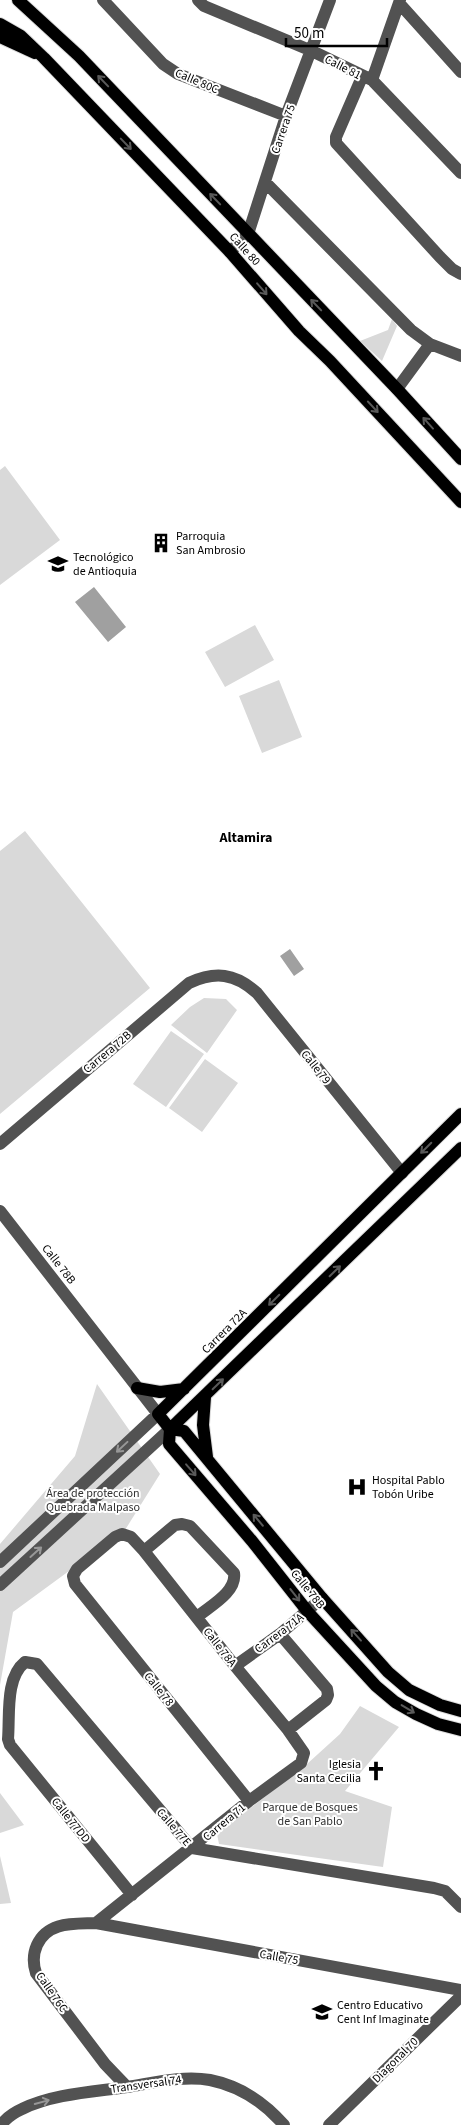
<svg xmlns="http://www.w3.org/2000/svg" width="461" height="2125" viewBox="0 0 461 2125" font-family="'Source Sans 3',sans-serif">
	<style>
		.green { fill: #d9d9d9 }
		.water { fill: #a0a0a0 }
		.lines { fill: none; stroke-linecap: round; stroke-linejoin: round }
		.major-casing { stroke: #dbdbdb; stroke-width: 14 }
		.minor { stroke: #525252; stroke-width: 12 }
		.major { stroke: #000; stroke-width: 12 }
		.oneway { stroke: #595959 }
		.oneway2 { stroke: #979797 }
		.labels { text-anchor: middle; stroke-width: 4; stroke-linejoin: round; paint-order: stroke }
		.street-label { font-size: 12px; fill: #000; stroke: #fff }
		.poi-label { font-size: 12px; fill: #000; stroke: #fff; text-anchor: start }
		.park-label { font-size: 12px; fill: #303030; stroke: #fff }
		.neighbourhood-label { font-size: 14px; font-weight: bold; fill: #000; stroke: #fff }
	</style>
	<rect width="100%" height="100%" fill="#fff"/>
	<!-- green -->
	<path class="green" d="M392,319l5,7 -15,35 -22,-20 28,-11z
		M5,466l55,74 -60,45v-115z
		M255,625l19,35 -49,27 -20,-35z
		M279,680l23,57 -40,16 -23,-57z
		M25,831l125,157 -150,126v-263z
		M204,998l22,1 11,11 -30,43 -36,-28 19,-18z
		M171,1031l33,23 -38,53 -33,-23z
		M205,1059l33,24 -36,49 -33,-24z
		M97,1384l63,90 -35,56 -112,82 -13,73v67v-208l75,-88z
		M360,1706l39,21 -54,64 47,16 -9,60 -164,-23 -2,-10 90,-70 33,-30z
		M0,1793l24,32 -24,8z
		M0,1856l11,47 -11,1z"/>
	<!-- water -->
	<path class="water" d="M94,587l32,40 -18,15 -33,-40z
		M290,949l14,20 -10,7 -14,-20z"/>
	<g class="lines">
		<defs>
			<path id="major" d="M18,0l61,56 318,333 64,70
				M0,24l21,12 23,22 186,194 69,79 31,30 131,141
				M0,37l35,16
				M461,1114l-303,300 12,15 14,2 138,167 66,74 21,18 31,15 21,6
				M137,1388l23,4 24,-3
				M205,1397l-2,28 4,32
				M170,1429l-1,15 83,97 56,71 68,74 19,16 21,12 22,10 23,6
				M170,1429l291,-281"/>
		</defs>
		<!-- major casing -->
		<use href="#major" class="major-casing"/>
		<!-- minor -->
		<path class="minor" d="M103,0l60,64 15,10 108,42
			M198,0l6,6 108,45 60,29 89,93
			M399,3l62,69
			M362,77l-26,60v6l104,114 12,12 9,5
			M372,80l28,-80
			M265,182l146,148 19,14 31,12
			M230,252l18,-18 38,-118 44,-116
			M397,389l33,-45
			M0,1144l189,-161c26,-12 46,-10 68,10l145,180
			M0,1211l158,203 -158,148
			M144,1551l31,-26 7,-1 8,2 44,47c3,19 -24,33 -37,44
			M0,1585l170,-156
			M280,1634l47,55 1,6 -2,5 -38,30
			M235,1666l45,-32 42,-36
			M132,1895l-122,-150 -2,-6c2,-24 -3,-61 17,-77l12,2 155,184 242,40 11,3 16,16
			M96,1923l153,-122 52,-38 3,-10 -16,-23 -53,-64 -91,-115 -13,-14 -9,-3 -7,3 -38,32 -4,7 2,8 174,217
			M127,2087l-22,-23 -69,-91c-3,-9 -3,-19 1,-28 11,-24 37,-21 59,-22l365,67
			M1,2125c6,-8 12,-12 21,-16 31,-15 70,-17 105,-22 26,-4 56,-12 83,-7 30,6 54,22 74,45
			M329,2125l132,-129"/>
		<!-- major -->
		<use href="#major" class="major"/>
	</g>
	<!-- one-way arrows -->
	<defs><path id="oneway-shaft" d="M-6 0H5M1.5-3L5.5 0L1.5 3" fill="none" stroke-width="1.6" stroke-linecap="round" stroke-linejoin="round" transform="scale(1.25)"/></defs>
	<g class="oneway">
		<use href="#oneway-shaft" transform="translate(103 81) rotate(-134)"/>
		<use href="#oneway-shaft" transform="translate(126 144) rotate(46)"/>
		<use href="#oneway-shaft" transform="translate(215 199) rotate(-134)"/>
		<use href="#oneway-shaft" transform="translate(262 289) rotate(49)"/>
		<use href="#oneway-shaft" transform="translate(316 305) rotate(-134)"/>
		<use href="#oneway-shaft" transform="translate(373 407) rotate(47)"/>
		<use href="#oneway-shaft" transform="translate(428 423) rotate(-132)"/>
		<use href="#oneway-shaft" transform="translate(426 1148) rotate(135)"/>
		<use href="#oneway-shaft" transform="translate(335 1271) rotate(-44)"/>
		<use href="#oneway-shaft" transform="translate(274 1300) rotate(135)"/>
		<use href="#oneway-shaft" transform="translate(218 1384) rotate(-44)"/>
		<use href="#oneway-shaft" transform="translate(191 1470) rotate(49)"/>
		<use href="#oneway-shaft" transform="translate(258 1520) rotate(-130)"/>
		<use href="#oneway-shaft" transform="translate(295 1595) rotate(52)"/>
		<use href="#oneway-shaft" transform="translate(356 1635) rotate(-132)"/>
		<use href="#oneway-shaft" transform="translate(408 1709) rotate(31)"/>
	</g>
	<g class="oneway2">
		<use href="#oneway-shaft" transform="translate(122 1447) rotate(137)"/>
		<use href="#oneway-shaft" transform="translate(36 1552) rotate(-42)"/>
		<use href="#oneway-shaft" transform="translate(42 2102) rotate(-15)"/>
	</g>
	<!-- icons -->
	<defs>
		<symbol id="building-bare" viewBox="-9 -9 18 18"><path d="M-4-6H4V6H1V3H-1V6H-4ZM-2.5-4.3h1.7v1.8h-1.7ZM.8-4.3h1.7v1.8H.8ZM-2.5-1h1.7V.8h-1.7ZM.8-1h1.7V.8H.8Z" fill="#000" stroke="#fff" stroke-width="2.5" paint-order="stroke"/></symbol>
		<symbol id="university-bare" viewBox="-9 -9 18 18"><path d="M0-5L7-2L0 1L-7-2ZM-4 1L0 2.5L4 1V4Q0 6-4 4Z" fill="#000" stroke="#fff" stroke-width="2.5" paint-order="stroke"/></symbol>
		<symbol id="hospital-bare" viewBox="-9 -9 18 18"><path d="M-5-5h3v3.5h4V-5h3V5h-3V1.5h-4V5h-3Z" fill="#000" stroke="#fff" stroke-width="2.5" paint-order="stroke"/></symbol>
		<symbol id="church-bare" viewBox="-9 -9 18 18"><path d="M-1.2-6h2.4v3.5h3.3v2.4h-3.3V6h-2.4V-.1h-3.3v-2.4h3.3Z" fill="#000" stroke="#fff" stroke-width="2.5" paint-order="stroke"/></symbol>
		<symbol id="school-bare" viewBox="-9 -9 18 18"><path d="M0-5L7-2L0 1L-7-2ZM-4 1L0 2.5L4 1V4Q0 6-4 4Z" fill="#000" stroke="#fff" stroke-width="2.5" paint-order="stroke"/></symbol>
	</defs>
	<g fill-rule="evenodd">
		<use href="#building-bare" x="147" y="529" width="28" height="28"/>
		<use href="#university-bare" x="44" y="550" width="28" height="28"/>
		<use href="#hospital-bare" x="343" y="1473" width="28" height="28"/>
		<use href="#church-bare" x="362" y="1757" width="28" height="28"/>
		<use href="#school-bare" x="308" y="1998" width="28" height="28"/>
	</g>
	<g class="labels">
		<!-- street labels -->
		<g class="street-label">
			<text transform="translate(343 67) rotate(27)" y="4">Calle 81</text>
			<text transform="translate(197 81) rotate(23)" y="4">Calle 80C</text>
			<text transform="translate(283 129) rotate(-71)" y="4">Carrera 75</text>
			<text transform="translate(245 249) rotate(48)" y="4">Calle 80</text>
			<text transform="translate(107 1052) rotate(-40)" y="4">Carrera 72B</text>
			<text transform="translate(316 1067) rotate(51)" y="4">Calle 79</text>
			<text transform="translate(59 1264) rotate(52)" y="4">Calle 78B</text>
			<text transform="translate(224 1331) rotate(-45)" y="4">Carrera 72A</text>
			<text transform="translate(308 1589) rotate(51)" y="4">Calle 78B</text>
			<text transform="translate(279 1633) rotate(-37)" y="4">Carrera 71A</text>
			<text transform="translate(220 1647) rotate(52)" y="4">Calle 78A</text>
			<text transform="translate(159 1689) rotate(51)" y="4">Calle 78</text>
			<text transform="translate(71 1820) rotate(51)" y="4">Calle 77DD</text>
			<text transform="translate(224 1822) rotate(-40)" y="4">Carrera 71</text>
			<text transform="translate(174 1827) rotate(49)" y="4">Calle 77E</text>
			<text transform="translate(279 1957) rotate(10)" y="4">Calle 75</text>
			<text transform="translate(52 1992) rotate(55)" y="4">Calle 76C</text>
			<text transform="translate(395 2060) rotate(-45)" y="4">Diagonal 70</text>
			<text transform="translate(146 2084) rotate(-8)" y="4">Transversal 74</text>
		</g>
		<!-- poi labels -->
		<g class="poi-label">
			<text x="176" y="540">Parroquia<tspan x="176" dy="14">San Ambrosio</tspan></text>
			<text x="73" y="561">Tecnológico<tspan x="73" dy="14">de Antioquia</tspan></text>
			<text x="372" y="1484">Hospital Pablo<tspan x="372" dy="14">Tobón Uribe</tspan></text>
			<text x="361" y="1768" text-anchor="end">Iglesia<tspan x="361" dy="14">Santa Cecilia</tspan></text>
			<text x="337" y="2009">Centro Educativo<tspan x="337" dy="14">Cent Inf Imaginate</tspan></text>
		</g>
		<!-- park labels -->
		<g class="park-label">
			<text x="93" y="1497">Área de protección<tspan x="93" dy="14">Quebrada Malpaso</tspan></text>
			<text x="310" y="1811">Parque de Bosques<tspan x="310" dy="14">de San Pablo</tspan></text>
		</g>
		<!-- neighbourhood labels -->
		<g class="neighbourhood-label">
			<text x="246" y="842">Altamira</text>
		</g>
	</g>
	<!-- scale -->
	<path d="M286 38v8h101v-8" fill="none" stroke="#000000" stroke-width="2.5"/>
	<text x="294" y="38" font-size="15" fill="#000000" stroke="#ffffff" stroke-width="4" paint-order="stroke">50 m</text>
</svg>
